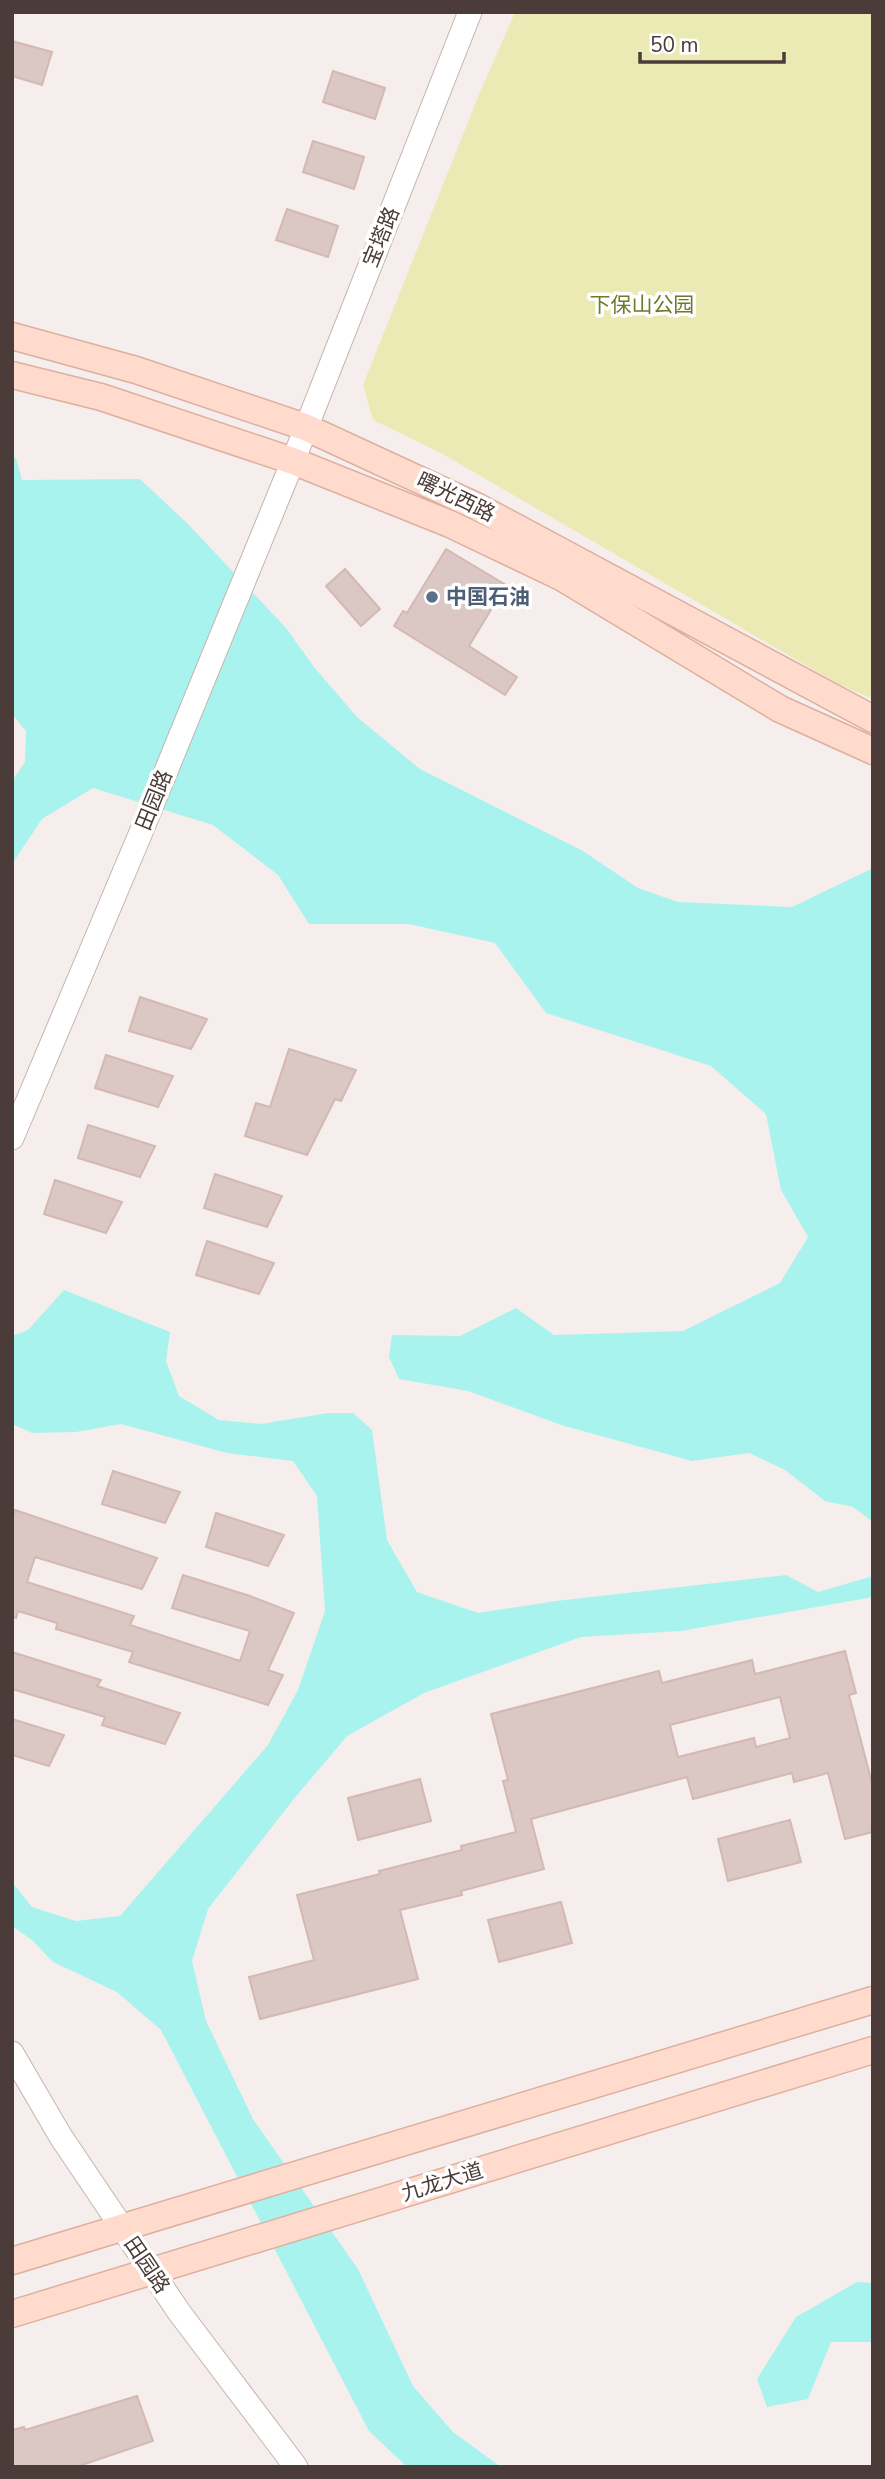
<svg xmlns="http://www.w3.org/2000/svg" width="885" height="2479" viewBox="0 0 885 2479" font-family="'Nunito Sans','Noto Sans SC',sans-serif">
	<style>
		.green { fill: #ebeab4 }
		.water { fill: #a8f3ee }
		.building { fill: #dbc7c3; stroke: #d3b8b3; stroke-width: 2; fill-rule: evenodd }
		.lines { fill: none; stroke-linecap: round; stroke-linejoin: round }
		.tertiary-casing { stroke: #c5b4b0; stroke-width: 25 }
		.secondary-casing { stroke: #ddaf9f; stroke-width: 29 }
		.tertiary { stroke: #fff; stroke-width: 23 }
		.secondary { stroke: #ffdbcd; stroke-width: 26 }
		.service-dot { fill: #5c6f8a; stroke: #fff; stroke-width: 2.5 }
		.labels { text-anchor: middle; stroke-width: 7; stroke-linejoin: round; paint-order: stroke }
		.street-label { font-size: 21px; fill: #4b3b39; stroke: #fff }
		.park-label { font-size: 21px; fill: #6e7a28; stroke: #fff }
		.service-label { font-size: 21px; font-weight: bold; fill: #4e5e75; stroke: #fff; text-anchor: start }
	</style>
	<rect width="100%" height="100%" fill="#f6eeec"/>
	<!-- green -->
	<path class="green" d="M515,12h358v687l-35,-15 -397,-231 -68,-33 -10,-35 115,-288z"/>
	<!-- water -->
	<path class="water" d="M12,457l4,1 6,22 118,-1 48,45 98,104 28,39 43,50 63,52 163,82 55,37 40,14 114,5 81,-39v654l-20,-15 -28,-6 -40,-31 -36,-17 -57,8 -131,-36 -93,-34 -69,-12 -10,-22 3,-22 68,1 56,-28 38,27 129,-4 97,-48 28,-46 -27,-47 -15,-76 -55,-48 -165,-53 -51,-70 -86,-19h-100l-31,-49 -65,-50 -120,-37 -51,31 -30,45v-83l13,-19 1,-31 -14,-17z
		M64,1290l106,42 -4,29 13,35 40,24 42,4 67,-11h25l19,17 15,110 30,52 61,21 78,-12 230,-26 32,17 55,-16v21l-192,34 -100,6 -157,56 -77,43 -54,64 -85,109 -16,52 14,60 47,98 105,150 55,117 40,46 48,35h-94l-38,-36 -208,-401 -44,-38 -64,-30 -21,-22 -20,-14v-44l20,25 44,14 44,-5 148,-171 30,-55 27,-79 -8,-115 -24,-35 -66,-8 -106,-29 -45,8 -44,1 -20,-9v-88l16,-6z
		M857,2282l16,1v59h-42l-23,57 -41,8 -10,-28 39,-62z"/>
	<!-- building -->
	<path class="building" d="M12,41l40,11 -10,33 -30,-9z
		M333,71l52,17 -10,31 -52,-17z
		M313,141l51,16 -10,32 -51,-17z
		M287,209l51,17 -10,31 -52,-17z
		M446,549l60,36 -37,61 48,31 -12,18 -111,-69 9,-15 4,2z
		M345,569l35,40 -19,17 -35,-40z
		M140,997l67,22 -16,30 -62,-18z
		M289,1049l67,21 -15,31 -6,-2 -28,56 -62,-19 11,-33 14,4z
		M106,1055l67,21 -15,31 -63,-19z
		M88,1125l67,21 -15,31 -62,-19z
		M215,1174l67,22 -15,31 -63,-19z
		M55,1180l67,22 -16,31 -62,-19z
		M207,1241l67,22 -15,31 -63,-19z
		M113,1471l67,21 -15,31 -63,-19z
		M15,1510l142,48 -15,31 -107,-32 -8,25 107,34 -4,9 110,36 10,-30 -78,-23 11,-33 67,21 44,17 -26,57 15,5 -15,30 -139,-43 4,-10 -77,-23 1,-6 -39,-12 -2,7 -4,-1v-97z
		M216,1513l68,22 -16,31 -62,-19z
		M845,1651l11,42 -7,2 24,92v45l-28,7 -17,-66 -34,9 -2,-9 -99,26 -6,-22 -156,42 13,50 -83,22 1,4 -62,15 18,69 -158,40 -11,-42 65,-17 -17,-65 83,-21 -1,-3 83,-21 -1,-4 55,-14 -13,-51 5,-1 -17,-66 168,-43 3,12 90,-23 3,14zM780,1697l10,41 -34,9 -2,-9 -76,19 -8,-32z
		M12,1652l89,28 -4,6 83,27 -15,31 -63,-19 3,-8 -93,-28z
		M12,1719l52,16 -15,31 -37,-11z
		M420,1779l11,42 -73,19 -10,-42z
		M790,1820l11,42 -73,19 -10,-42z
		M561,1902l11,41 -73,19 -11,-42z
		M137,2396l16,45 -77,26h-64v-37l12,-3 1,3z"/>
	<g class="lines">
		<defs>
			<path id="tertiary" d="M12,1138l127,-301 154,-376 177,-449
				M12,2053l49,84 118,175 117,155"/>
			<path id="secondary" d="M12,336l124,34 169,57 173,80 395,212
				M12,375l89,22 192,64 157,63 113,54 217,131 93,42
				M12,2261l861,-261
				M12,2314l861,-264"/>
		</defs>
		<!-- tertiary casing -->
		<use href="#tertiary" class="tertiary-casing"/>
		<!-- secondary casing -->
		<use href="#secondary" class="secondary-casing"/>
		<!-- tertiary -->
		<use href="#tertiary" class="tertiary"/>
		<!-- secondary -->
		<use href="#secondary" class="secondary"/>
	</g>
	<!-- markers -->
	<circle class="service-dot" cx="432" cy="597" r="7"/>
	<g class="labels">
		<!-- street labels -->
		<g class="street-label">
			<text transform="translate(381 237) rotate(-68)" y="7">宝塔路</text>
			<text transform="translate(456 497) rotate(26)" y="7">曙光西路</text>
			<text transform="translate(154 800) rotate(-68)" y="7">田园路</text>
			<text transform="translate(442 2182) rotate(-17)" y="7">九龙大道</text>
			<text transform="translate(147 2265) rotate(56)" y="7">田园路</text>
		</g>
		<!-- park labels -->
		<g class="park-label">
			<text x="642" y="312">下保山公园</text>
		</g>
		<!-- service labels -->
		<g class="service-label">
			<text x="446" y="604">中国石油</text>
		</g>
	</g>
	<!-- border -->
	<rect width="885" height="2479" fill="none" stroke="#4b3b39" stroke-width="28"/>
	<!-- scale -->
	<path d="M640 52v10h144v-10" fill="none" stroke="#4b3b39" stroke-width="3.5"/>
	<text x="650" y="52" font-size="21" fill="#4b3b39" stroke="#ffffff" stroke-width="5" paint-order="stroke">50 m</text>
</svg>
